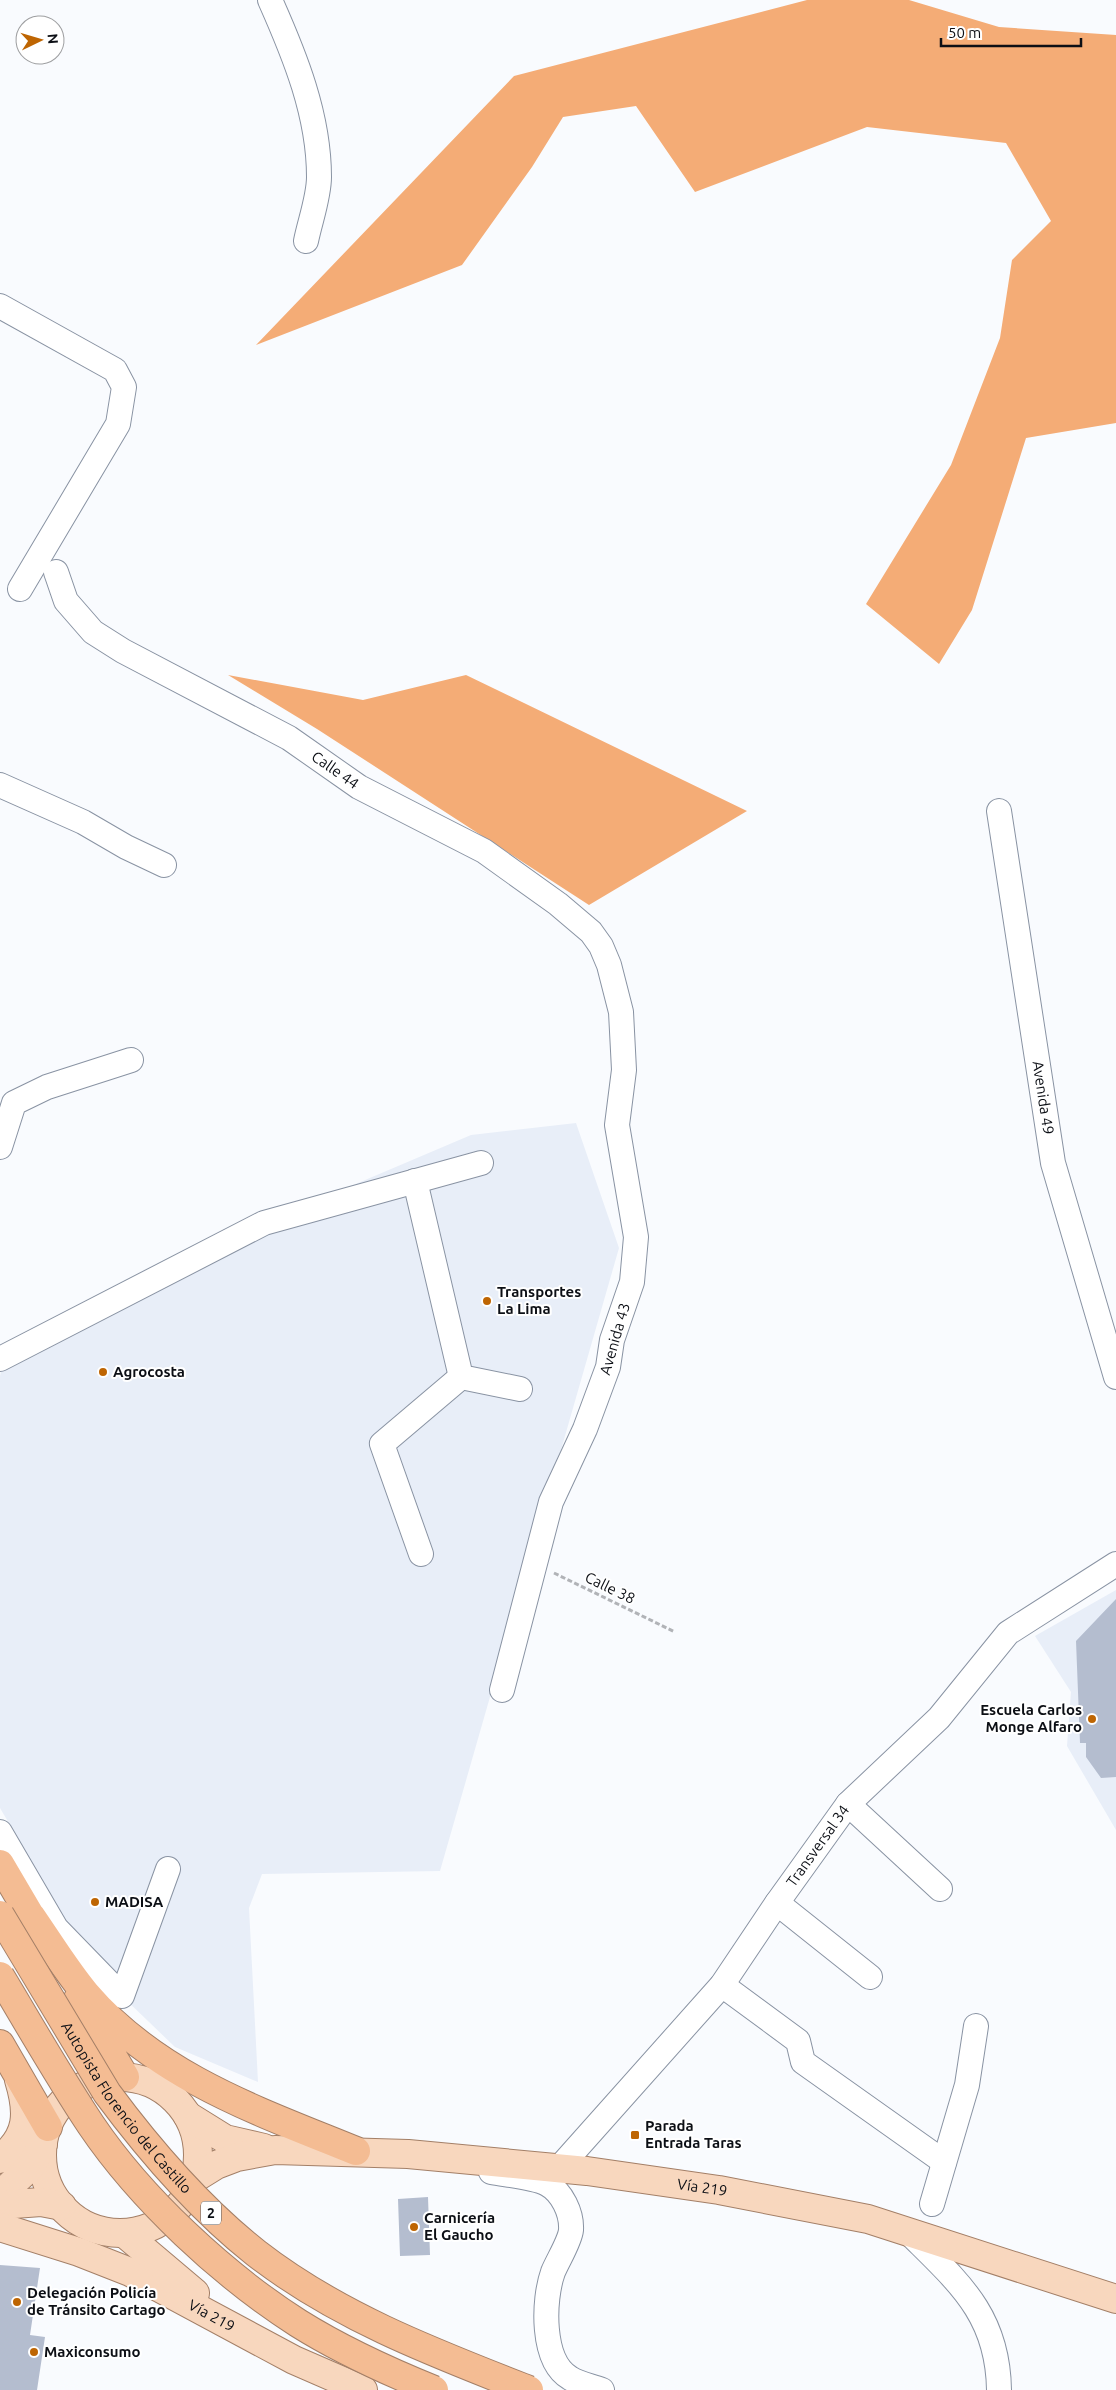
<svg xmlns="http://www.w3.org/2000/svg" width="1116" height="2390" viewBox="0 0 1116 2390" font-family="Ubuntu,sans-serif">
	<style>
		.built { fill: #e8eef8 }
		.forest { fill: #f4ac76 }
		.building { fill: #b4bdcf }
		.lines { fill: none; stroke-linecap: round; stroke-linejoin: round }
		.minor-casing { stroke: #8993a3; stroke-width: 26 }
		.major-casing { stroke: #a37f67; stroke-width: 30 }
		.highway-casing { stroke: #a37f67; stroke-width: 30 }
		.path { stroke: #b1b3b7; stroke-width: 3; stroke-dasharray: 5 2.5; stroke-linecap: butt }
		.minor { stroke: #fff; stroke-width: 24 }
		.major { stroke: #f8d7be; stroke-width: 28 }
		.highway { stroke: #f4bc93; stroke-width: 28 }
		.highway-bridge-casing { stroke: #a37f67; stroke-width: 30; stroke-linecap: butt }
		.highway-bridge { stroke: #f4bc93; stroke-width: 28 }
		.poi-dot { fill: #be6502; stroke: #fff; stroke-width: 2 }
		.labels { text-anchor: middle; stroke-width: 4; stroke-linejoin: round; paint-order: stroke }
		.shield { fill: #fff; stroke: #55575b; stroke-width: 1 }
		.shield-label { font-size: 14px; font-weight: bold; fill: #0c0f15 }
		.street-label { font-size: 15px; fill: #0c0f15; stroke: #fff }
		.poi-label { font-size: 15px; font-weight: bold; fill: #0c0f15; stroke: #fff; text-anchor: start }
	</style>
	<rect width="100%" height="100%" fill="#f9fbfe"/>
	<!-- built -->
	<path class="built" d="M576,1123l43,125 -179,623 -178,3 -13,34 9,174 -83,-35 -53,-51 -22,-18 -100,-170v-432l8,-34 256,-119 207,-88z
		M1116,1590v240l-49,-84 4,-54 -36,-56z"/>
	<!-- forest -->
	<path class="forest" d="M807,0h102l90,27 117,8v388l-90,15 -54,172 -33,54 -73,-60 85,-139 49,-127 12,-78 39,-39 -45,-78 -139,-16 -172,65 -59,-86 -73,11 -31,50 -70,98 -206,80 258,-269z
		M228,675l135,25 103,-25 281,136 -158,94 -272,-176z"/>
	<!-- building -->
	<path class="building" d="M1116,1599v178l-15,1 -15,-21v-14h-6l-4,-102z
		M428,2197l2,58 -30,1 -2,-57z
		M0,2265l40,3 -10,67 15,2 -8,53h-37z"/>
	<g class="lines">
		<defs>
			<g id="minor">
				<path d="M270,0c25,56 49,115 49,177 0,20 -9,44 -13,64"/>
				<path d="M0,306l115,64 9,17 -6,37 -98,165"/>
				<path id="s1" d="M56,572l10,29 27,31 30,19 166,87 70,49 125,64 74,53 33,28 10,14 8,19 12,47 3,58 -7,55 19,112 -4,45 -20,58 -4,27 -23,62 -34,73 -49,188"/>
				<path d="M0,785l83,37 43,25 38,18"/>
				<path id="s2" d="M999,811l54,352 63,214"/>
				<path d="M0,1147l14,-44 33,-16 84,-27"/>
				<path d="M415,1181l46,196 59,12"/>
				<path d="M0,1359l264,-136 217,-60"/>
				<path d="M421,1554l-39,-110 79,-67"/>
				<path d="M848,1804l92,85"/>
				<path d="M0,1832l56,96 66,68 46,-127"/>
				<path d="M777,1903l93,74"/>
				<path d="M722,1985l76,56 5,21 141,100"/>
				<path id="s3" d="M559,2168l163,-183 55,-82 71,-99 91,-86 69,-85 108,-69"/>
				<path d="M491,2172c16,3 43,5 56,12 15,8 25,29 24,46 -1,11 -13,30 -18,42 -10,28 -12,89 17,106 9,6 22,8 32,12"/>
				<path d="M932,2204l35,-119 9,-59"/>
				<path d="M908,2232c50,50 90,82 91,158"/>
			</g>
			<g id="major">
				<circle cx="120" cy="2155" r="78"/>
				<path d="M188,2116l37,23 39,9"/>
				<path d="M0,2159c29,-23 29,-46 19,-79"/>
				<path id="s4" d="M195,2178l21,-13 21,-8 38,-7 133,4 179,17 132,19 149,29 248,80"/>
				<path d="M0,2195l30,-28 13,-23"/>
				<path d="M0,2205l41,-3 21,4"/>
				<path id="s5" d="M0,2227l79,25 51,20 164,88 69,30"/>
				<path d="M124,2233l71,60"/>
			</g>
			<path id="highway" d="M0,1864l40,68
				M31,1916c18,26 35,54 55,78 71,83 172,117 270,157
				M78,1999l47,78
				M0,2044l48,83"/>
		</defs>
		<!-- minor casing -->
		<use href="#minor" class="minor-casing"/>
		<!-- major casing -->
		<use href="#major" class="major-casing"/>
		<!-- highway casing -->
		<use href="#highway" class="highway-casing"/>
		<!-- path -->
		<path class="path" d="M554,1573l121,59"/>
		<!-- minor -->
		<use href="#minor" class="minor"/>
		<!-- major -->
		<use href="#major" class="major"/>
		<!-- highway -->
		<use href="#highway" class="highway"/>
		<defs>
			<g id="highway-bridge">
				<path id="s6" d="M0,1915l107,178c43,58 92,115 149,160 81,63 178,100 273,137"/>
				<path d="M0,1976c30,50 59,101 91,149 50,74 132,150 207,198 43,27 89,48 136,67"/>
			</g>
		</defs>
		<!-- highway-bridge casing -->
		<use href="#highway-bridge" class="highway-bridge-casing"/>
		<!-- highway-bridge -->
		<use href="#highway-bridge" class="highway-bridge"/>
	</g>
	<!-- markers -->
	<g class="poi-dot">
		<circle cx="487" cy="1301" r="5"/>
		<circle cx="103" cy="1372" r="5"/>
		<circle cx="1092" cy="1719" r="5"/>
		<circle cx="95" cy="1902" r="5"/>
		<rect x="630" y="2130" width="10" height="10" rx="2.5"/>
		<circle cx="414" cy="2227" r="5"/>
		<circle cx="17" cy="2302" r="5"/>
		<circle cx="34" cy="2352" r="5"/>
	</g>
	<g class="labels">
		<!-- shield labels -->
		<rect class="shield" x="201" y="2201.5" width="20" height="23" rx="4"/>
		<g class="shield-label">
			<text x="211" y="2218">2</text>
		</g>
		<!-- street labels -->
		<g class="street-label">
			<text dy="5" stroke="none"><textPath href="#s1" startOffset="351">Calle 44</textPath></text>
			<text dy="5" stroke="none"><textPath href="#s2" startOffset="290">Avenida 49</textPath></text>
			<text transform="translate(615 1339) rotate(-74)" y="5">Avenida 43</text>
			<text transform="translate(610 1588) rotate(26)" y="5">Calle 38</text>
			<text dy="5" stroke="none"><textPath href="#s3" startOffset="414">Transversal 34</textPath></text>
			<text dy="5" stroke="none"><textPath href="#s6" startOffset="231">Autopista Florencio del Castillo</textPath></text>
			<text dy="5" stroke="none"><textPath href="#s4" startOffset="515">Vía 219</textPath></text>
			<text dy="5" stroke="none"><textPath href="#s5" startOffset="230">Vía 219</textPath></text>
		</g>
		<!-- poi labels -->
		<g class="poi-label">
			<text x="497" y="1297">Transportes<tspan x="497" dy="17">La Lima</tspan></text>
			<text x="113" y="1377">Agrocosta</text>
			<text x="1082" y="1715" text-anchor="end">Escuela Carlos<tspan x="1082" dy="17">Monge Alfaro</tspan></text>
			<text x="105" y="1907">MADISA</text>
			<text x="645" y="2131">Parada<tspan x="645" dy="17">Entrada Taras</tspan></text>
			<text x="424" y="2223">Carnicería<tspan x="424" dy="17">El Gaucho</tspan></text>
			<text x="27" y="2298">Delegación Policía<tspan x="27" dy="17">de Tránsito Cartago</tspan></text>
			<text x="44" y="2357">Maxiconsumo</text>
		</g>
	</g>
	<!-- north arrow -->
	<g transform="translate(40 40) rotate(85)"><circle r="24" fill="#ffffff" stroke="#9e9fa1"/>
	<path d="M0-4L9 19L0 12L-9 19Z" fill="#be6502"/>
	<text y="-8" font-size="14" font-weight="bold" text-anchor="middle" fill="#0c0f15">N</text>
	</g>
	<!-- scale -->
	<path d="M941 38v8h140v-8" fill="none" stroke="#0c0f15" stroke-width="2.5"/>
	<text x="948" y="38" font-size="15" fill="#0c0f15" stroke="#ffffff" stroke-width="4" paint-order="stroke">50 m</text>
</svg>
